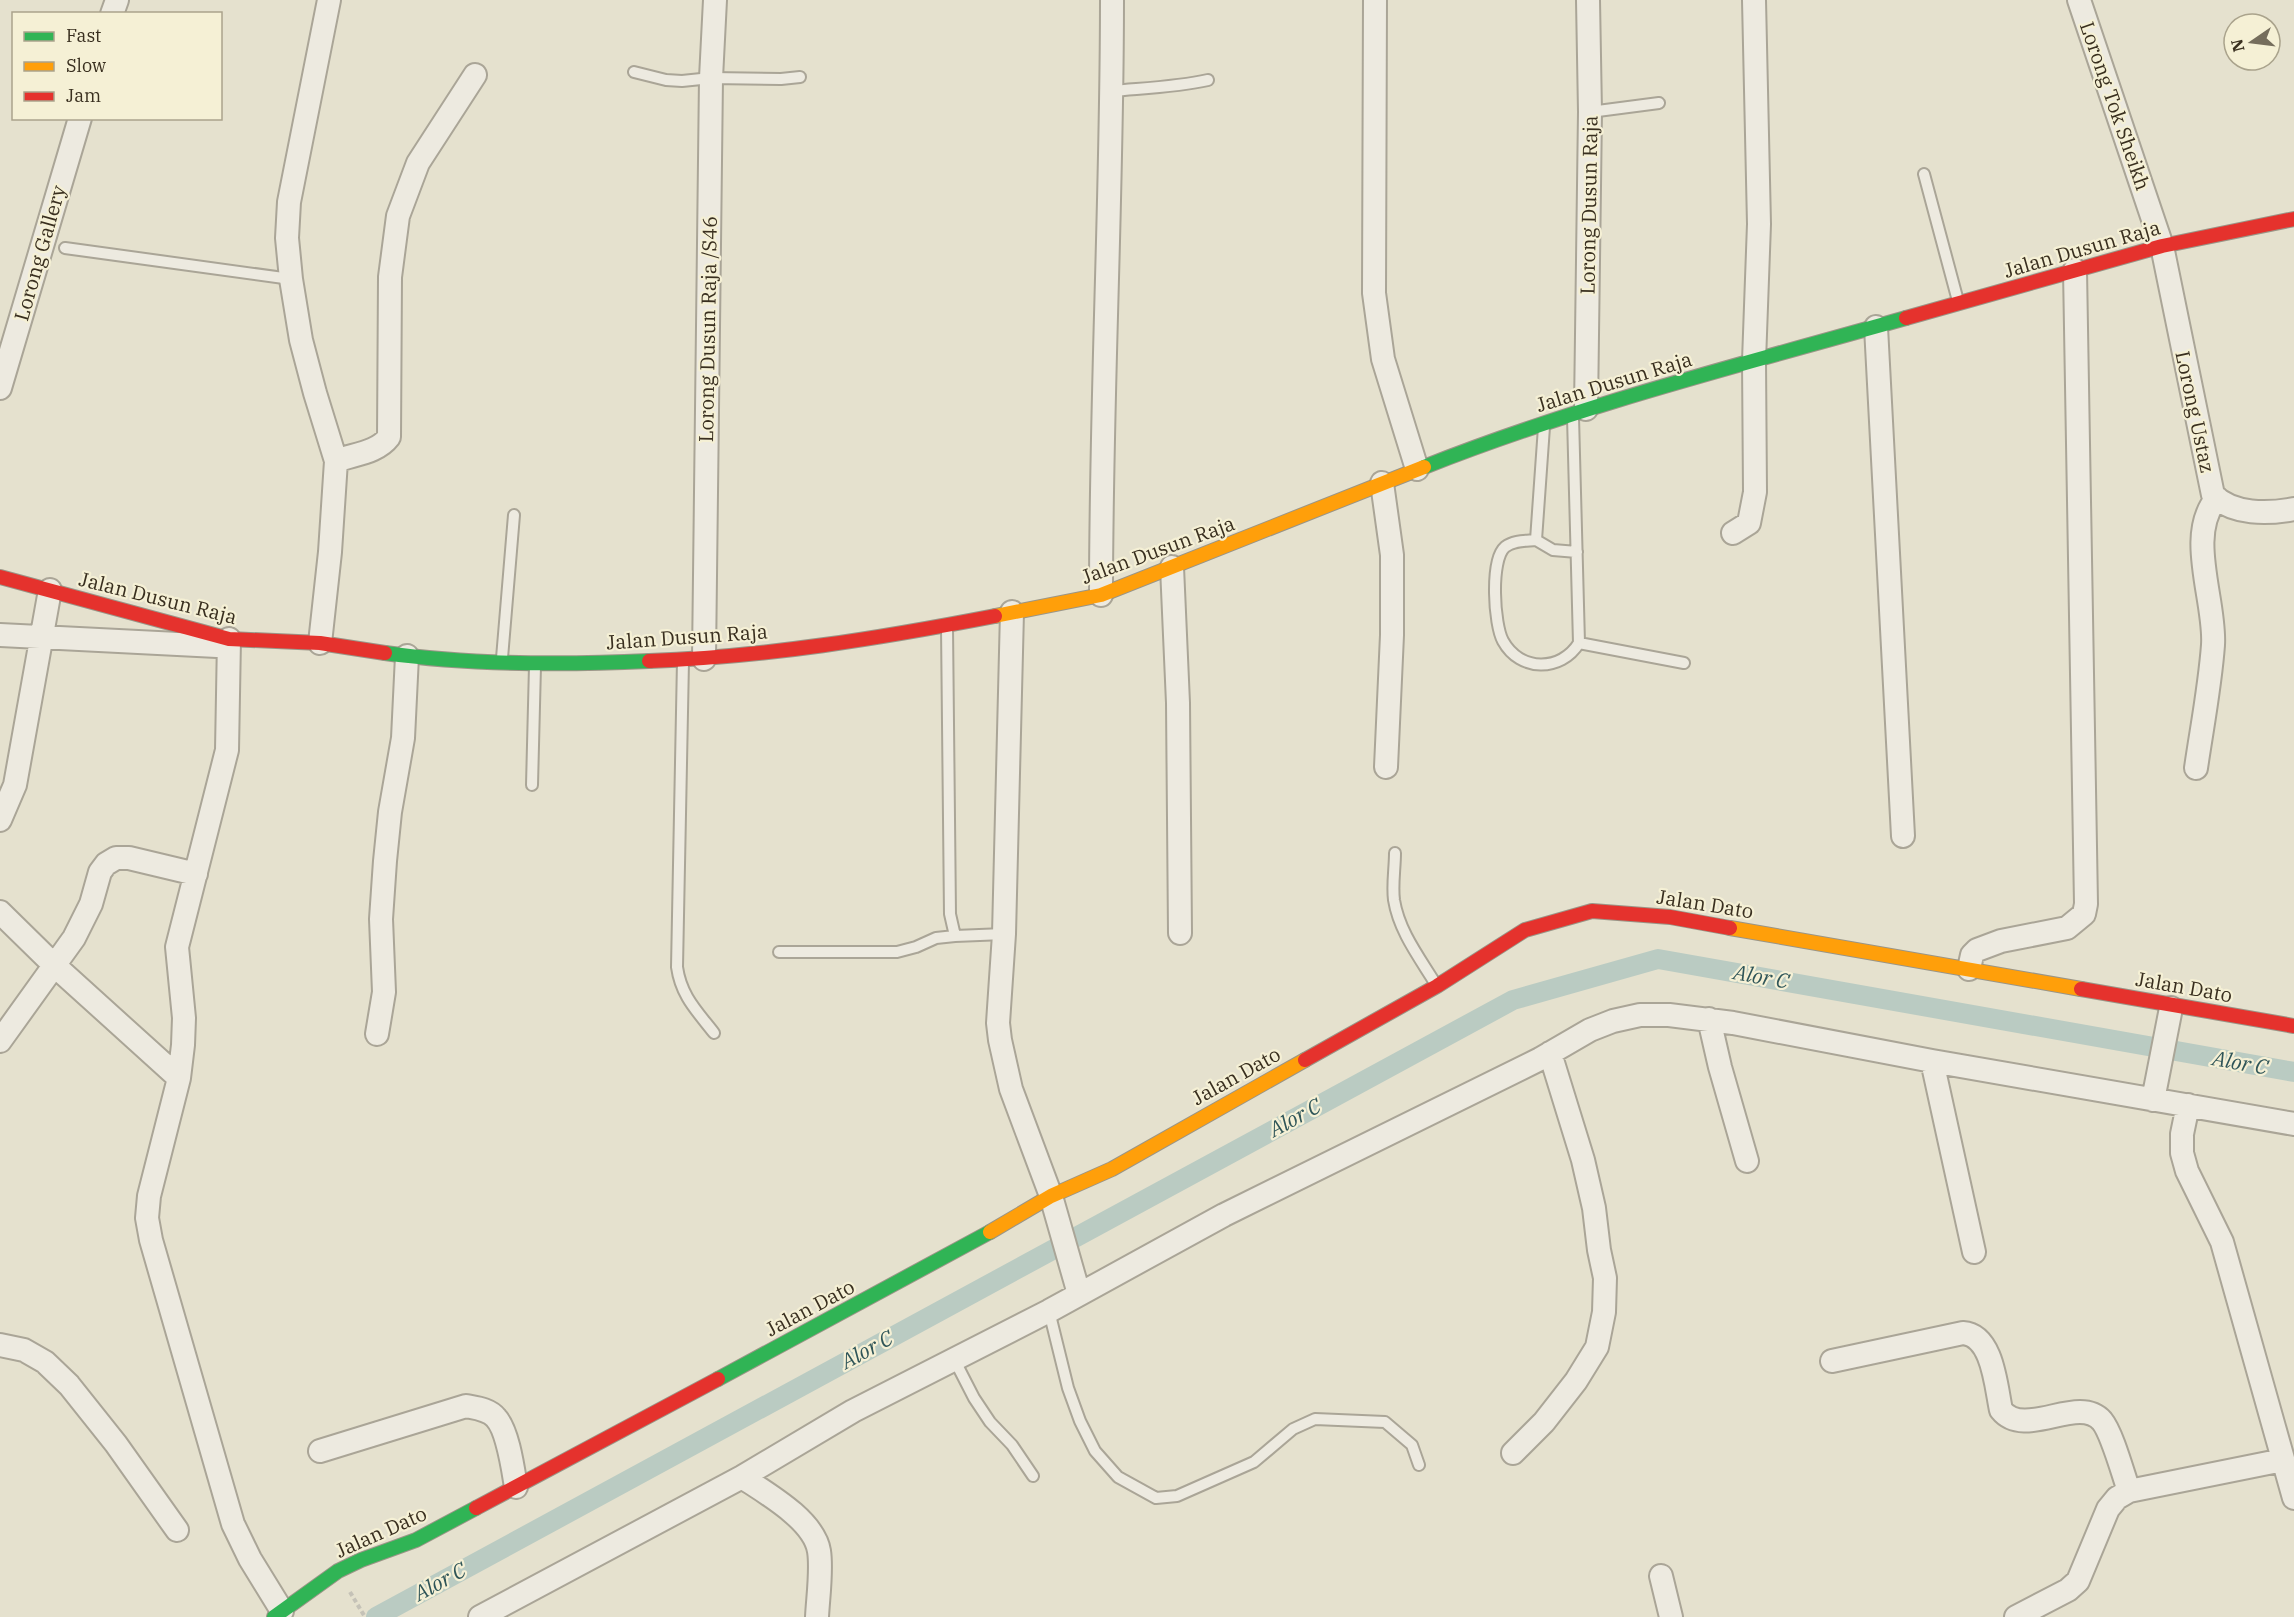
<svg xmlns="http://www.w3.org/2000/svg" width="2294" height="1617" viewBox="0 0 2294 1617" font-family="'IBM Plex Serif',serif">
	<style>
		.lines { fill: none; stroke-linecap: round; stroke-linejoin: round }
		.canal { stroke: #bacbc2; stroke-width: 20 }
		.lane-casing { stroke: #aaa597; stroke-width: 14 }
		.street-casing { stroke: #aaa597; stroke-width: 26 }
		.fast-casing { stroke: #9a9587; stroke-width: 16 }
		.slow-casing { stroke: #9a9587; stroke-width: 16 }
		.jam-casing { stroke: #9a9587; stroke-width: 16 }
		.path { stroke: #c5c2b7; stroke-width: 4; stroke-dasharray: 4.5 3; stroke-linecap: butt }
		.lane { stroke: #edeae0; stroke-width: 10 }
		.street { stroke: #edeae0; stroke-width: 22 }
		.fast { stroke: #30b455; stroke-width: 14 }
		.slow { stroke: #ff9f0a; stroke-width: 14 }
		.jam { stroke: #e5322d; stroke-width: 14 }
		.labels { text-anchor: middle; stroke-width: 4.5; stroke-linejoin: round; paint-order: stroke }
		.street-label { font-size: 20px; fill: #392f1f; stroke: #f5f0d5 }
		.water-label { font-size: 21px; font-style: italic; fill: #2f5558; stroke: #f5f0d5 }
	</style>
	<rect width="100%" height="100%" fill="#e5e1ce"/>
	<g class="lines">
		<!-- canal -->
		<path class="canal" d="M376,1617l1137,-617 145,-41 636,113"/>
		<defs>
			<path id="lane" d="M634,72l32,8 16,1 29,-3 70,1 19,-2
				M1112,91c32,-3 65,-4 96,-11
				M1590,112l69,-9
				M1924,174l34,127
				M65,248l226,31
				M1544,427l-8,113c-10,1 -22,0 -31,7 -15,13 -11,78 -2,94 17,31 58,31 76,2l-6,-226
				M1536,540l17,10 24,2
				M947,627l3,287 5,22 49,-2
				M1579,643l105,20
				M502,658l12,-143
				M683,661l-6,306c4,29 20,44 37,66
				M532,785l3,-119
				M1395,853c0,15 -3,32 -1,47 5,31 25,57 41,83
				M779,952h118l19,-5 20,-9 19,-2
				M1049,1311l19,77 12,33 15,30 23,26 38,21 21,-2 77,-34 39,-33 22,-10 70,3 27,23 7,20
				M954,1359l20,39 16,24 22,23 21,31"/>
			<path id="street" d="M1375,0l-1,293 9,66 34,110
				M2079,0l83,246 51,249c20,20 55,19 81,14
				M112,14l5,-14
				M1876,327l27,509
				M0,388l80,-270
				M1586,409l4,-297 -2,-112
				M336,461c18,-7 41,-8 53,-24l1,-160 8,-61 20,-53 57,-88
				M1382,483l10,72v80l-6,132
				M1733,533l16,-10 6,-31 -1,-131 5,-137 -5,-224
				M1172,567l6,136 2,230
				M1101,595c0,-199 11,-397 11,-595
				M1012,612l-8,322 -6,89 2,17 11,49 40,107 28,98
				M0,635l217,11
				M229,639l-2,111 -50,197 7,71 -1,27 -4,33 -30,118 -2,22 4,22 82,284 17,35 32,52
				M320,643l10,-91 6,-91 -21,-68 -14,-53 -10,-61 -4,-41 2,-36 40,-202
				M704,659l7,-581 4,-78
				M2196,768c6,-41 14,-82 17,-123 3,-44 -28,-110 4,-147
				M0,820l15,-35 35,-195
				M0,912l54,53 125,113
				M1969,969l3,-14 5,-5 24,-9 66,-13 17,-14 2,-10 -11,-634
				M1709,1019l11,48 27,94
				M377,1034l7,-42 -3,-73 4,-58 5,-49 13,-74 4,-82
				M0,1041l74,-103 17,-34 9,-32 6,-8 10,-6h13l67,16
				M1932,1061l42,191
				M2153,1100l18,-92
				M2188,1105l-6,29v19l5,18 35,71 72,256
				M0,1345l24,5 21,12 24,23 47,59 61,86
				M1832,1361l131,-28c30,2 33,54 38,77 24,30 77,-16 101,11 10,12 21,53 27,70
				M320,1451l146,-45c10,2 23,3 30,12 12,13 17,51 20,69
				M1513,1453l31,-31 32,-41 21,-34 7,-35 1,-34 -6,-28 -5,-42 -11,-48 -33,-107
				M742,1477c24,16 72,43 77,74 3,19 -1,46 -2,66
				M1661,1576l10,41
				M480,1617l262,-140 111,-66 196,-100 175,-96 316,-156 50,-29 23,-9 27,-6h29l64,8 199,38 362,63
				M2016,1617l52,-27 10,-9 30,-72 9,-11 12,-7 154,-31"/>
			<path id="fast" d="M1424,467c156,-62 320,-103 482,-149
				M385,653c85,12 178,12 264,8
				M718,1379l272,-147
				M274,1617l64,-46 23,-11 55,-20 60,-32"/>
			<path id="slow" d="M995,616l106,-21 323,-128
				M1730,928l351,61
				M990,1232l61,-36 61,-27 193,-109"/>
			<path id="jam" d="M1906,318l256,-72 132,-27
				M0,577l229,62 91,4 65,10
				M649,661c116,-4 232,-23 346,-45
				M2081,989l213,37
				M1305,1060l132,-74 88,-56 67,-19 78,6 60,11
				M476,1508l242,-129"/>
		</defs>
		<!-- lane casing -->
		<use href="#lane" class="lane-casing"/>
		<!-- street casing -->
		<use href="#street" class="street-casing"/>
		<!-- fast casing -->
		<use href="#fast" class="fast-casing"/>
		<!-- slow casing -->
		<use href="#slow" class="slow-casing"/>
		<!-- jam casing -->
		<use href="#jam" class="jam-casing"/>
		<!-- path -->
		<path class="path" d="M350,1592l15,25"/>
		<!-- lane -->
		<use href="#lane" class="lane"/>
		<!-- street -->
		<use href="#street" class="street"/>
		<!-- fast -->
		<use href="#fast" class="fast"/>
		<!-- slow -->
		<use href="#slow" class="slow"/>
		<!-- jam -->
		<use href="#jam" class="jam"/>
	</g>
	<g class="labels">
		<!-- street labels -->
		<g class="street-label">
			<text transform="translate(2115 106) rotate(71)" y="7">Lorong Tok Sheikh</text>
			<text transform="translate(1589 205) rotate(-89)" y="7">Lorong Dusun Raja</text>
			<text transform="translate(2082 249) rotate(-16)" y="7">Jalan Dusun Raja</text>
			<text transform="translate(40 253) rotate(-74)" y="7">Lorong Gallery</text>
			<text transform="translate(708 329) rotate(-89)" y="7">Lorong Dusun Raja /S46</text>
			<text transform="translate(1614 382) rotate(-17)" y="7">Jalan Dusun Raja</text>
			<text transform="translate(2195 412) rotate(78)" y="7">Lorong Ustaz</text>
			<text transform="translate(1158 550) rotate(-20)" y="7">Jalan Dusun Raja</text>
			<text transform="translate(158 598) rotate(14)" y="7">Jalan Dusun Raja</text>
			<text transform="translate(687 637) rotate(-4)" y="7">Jalan Dusun Raja</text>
			<text transform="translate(1705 904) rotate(9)" y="7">Jalan Dato</text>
			<text transform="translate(2184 987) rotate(10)" y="7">Jalan Dato</text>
			<text transform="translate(1236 1076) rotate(-29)" y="7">Jalan Dato</text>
			<text transform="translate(810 1308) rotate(-28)" y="7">Jalan Dato</text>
			<text transform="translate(381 1532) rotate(-24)" y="7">Jalan Dato</text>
		</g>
		<!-- water labels -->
		<g class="water-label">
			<text transform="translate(1761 977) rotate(10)" y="7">Alor C</text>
			<text transform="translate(2240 1063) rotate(10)" y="7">Alor C</text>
			<text transform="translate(1295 1118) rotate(-29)" y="7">Alor C</text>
			<text transform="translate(867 1350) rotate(-29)" y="7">Alor C</text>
			<text transform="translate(440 1582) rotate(-29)" y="7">Alor C</text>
		</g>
	</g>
	<!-- legend -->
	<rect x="12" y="12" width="210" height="108" fill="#f5f0d5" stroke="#aaa38c" stroke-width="1.5"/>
	<rect x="24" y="32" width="30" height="9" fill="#30b455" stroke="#aaa38c" stroke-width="1.5"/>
	<text x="66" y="42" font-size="18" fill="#392f1f">Fast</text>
	<rect x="24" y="62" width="30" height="9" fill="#ff9f0a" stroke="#aaa38c" stroke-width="1.5"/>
	<text x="66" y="72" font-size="18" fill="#392f1f">Slow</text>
	<rect x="24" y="92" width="30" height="9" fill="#e5322d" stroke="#aaa38c" stroke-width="1.5"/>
	<text x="66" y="102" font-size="18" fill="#392f1f">Jam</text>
	<!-- north arrow -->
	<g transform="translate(2252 42) rotate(256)"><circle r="28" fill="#f5f0d5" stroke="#aaa38c" stroke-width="1.5"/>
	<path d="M0-4.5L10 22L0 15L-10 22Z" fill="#756d5c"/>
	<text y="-9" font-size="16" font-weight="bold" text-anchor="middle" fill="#392f1f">N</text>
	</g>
</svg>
